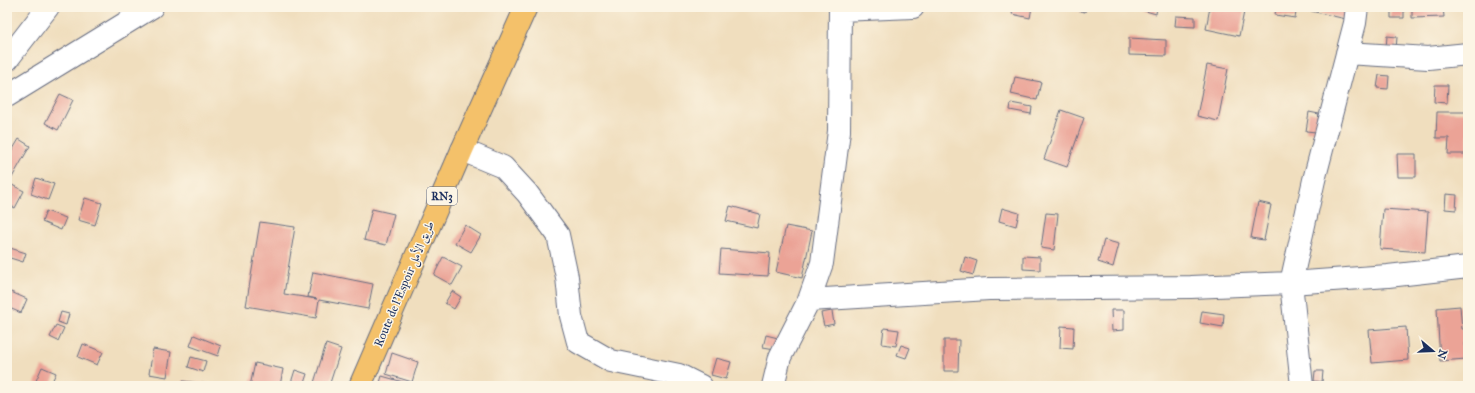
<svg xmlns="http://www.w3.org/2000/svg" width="1475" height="393" viewBox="0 0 1475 393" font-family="'IM FELL Great Primer',Amiri,serif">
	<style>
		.building { fill: #eba396 }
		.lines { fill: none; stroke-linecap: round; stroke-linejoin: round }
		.minor-casing { stroke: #666c80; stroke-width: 24 }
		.highway-casing { stroke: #666c80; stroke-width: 24 }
		.minor { stroke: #fff; stroke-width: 22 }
		.highway { stroke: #f4c16a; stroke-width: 22 }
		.labels { text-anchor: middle; stroke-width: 3; stroke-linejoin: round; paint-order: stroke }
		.shield { fill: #fcf5e5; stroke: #5e6a86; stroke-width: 1 }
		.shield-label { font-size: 11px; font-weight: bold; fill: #1b2f5e }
		.street-label { font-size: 12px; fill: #1b2f5e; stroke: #fcf5e5 }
	</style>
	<rect width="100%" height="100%" fill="#fcf5e5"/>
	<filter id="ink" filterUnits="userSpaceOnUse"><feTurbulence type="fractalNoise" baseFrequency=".025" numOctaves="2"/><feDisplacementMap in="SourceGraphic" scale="8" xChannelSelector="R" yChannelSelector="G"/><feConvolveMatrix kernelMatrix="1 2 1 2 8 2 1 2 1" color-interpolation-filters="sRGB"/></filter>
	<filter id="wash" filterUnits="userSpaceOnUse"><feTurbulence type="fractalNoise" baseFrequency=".012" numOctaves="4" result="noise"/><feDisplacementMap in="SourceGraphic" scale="16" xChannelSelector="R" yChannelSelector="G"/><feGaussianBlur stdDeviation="0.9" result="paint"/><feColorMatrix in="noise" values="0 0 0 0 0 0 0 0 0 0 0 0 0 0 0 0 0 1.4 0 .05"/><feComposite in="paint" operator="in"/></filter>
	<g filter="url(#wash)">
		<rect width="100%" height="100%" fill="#f0debe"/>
		<g id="blocks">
			<!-- building -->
			<path class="building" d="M1014,7h18l-2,11 -18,-4z
				M1073,7h13l-1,5 -13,-3z
				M1143,7h14l-1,7 -14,-4z
				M1210,7h35l-6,29 -33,-7z
				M1276,7h21l-2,11 -20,-3z
				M1312,7h36l-2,12 -35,-8z
				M1391,7h13v11h-13z
				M1412,7h31l1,10 -32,1z
				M1176,16l19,1v10l-20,-1z
				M1387,36l10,1 -1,12 -10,-1z
				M1129,38l37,2v16l-37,-1z
				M1207,65l21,4 -10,52 -21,-5z
				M1379,75l10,1 -1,13 -11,-1z
				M1015,77l26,5 -4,18 -26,-6z
				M1435,85h13l-1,18 -13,-1z
				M60,94l13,6 -15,30 -13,-7z
				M1011,103l21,4 -1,7 -21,-4z
				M1061,110l23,8 -17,49 -23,-8z
				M1309,112l10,2 -3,18 -10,-1z
				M1437,112h31v42h-20l1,-16h-13z
				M19,139l11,7 -20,35 -3,-2v-20z
				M1397,154h19v23h-18z
				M36,178l18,6 -6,16 -17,-6z
				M12,185l12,6 -9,17 -8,-4v-10z
				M1446,194l11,1 -1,15 -11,-1z
				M85,198l17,5 -7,22 -17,-5z
				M1258,202l13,3 -7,35 -13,-2z
				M730,206l30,8 -3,14 -31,-7z
				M1002,208l17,5 -3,13 -17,-5z
				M372,209l22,5 -8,31 -22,-5z
				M1383,209l45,3 -3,40 -45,-3z
				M46,211l20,7 -5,12 -19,-8z
				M1046,213l12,1 -4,36 -13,-2z
				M260,222l35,5 -11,67 33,5 -9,-2 5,-25 60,12 -5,25 -49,-9 -3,18 -70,-12z
				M465,225l16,10 -10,17 -16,-9z
				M786,226l26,5 -10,47 -26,-6z
				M1104,240l15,4 -6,23 -15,-5z
				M7,247l19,6 -3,9 -16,-5z
				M721,249l49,4 -2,23 -49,-3z
				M1023,256l17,1v13l-17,-1z
				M443,257l19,10 -10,18 -18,-10z
				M965,257l12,4 -4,14 -12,-4z
				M452,291l9,6 -7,12 -9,-6z
				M11,292l16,7 -6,14 -14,-6v-5z
				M1460,306l2,23h6v13l-3,1 1,16 -26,2 -3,-53z
				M1111,310h13v20l-12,1z
				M832,311l2,13 -10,2 -3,-13z
				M1202,311l22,3 -1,13 -23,-4z
				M61,312l8,2 -3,11 -8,-3z
				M56,325l8,3 -6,13 -8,-4z
				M1061,326l13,1 -1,22 -13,-1z
				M1406,327l2,33 -36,3 -3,-33z
				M884,328l15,2 -3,16 -14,-2z
				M194,335l27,11 -3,10 -28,-10z
				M766,335l12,3 -3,11 -12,-2z
				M944,340h15l-1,31h-14z
				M83,344l20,8 -6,13 -19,-8z
				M326,344l15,5 -12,37h-16z
				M901,345l9,3 -4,10 -9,-3z
				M153,349l18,3 -4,25 -18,-3z
				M392,353l26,9 -6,20 -26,-8z
				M191,357l15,4 -3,11 -15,-5z
				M716,358l15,4 -5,17 -15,-4z
				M255,363l28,6 -3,17h-30z
				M42,367l14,6 -6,13h-7l-8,-3z
				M295,370l12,4 -4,12h-13z
				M1315,371h8l-1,11 -8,-1z
				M382,376l28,8 -1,2h-30z
				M183,381l34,4v1h-34z"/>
		</g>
	</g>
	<g filter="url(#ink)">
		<use href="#blocks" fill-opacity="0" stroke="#666c80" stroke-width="1"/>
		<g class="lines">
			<defs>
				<path id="minor" d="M840,10l73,-3
					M1347,53l81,5 40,-4
					M7,60l41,-53
					M7,96l145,-89
					M462,150l41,17 24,26 31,42 9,42 4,39 7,26 33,19 68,14 22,11
					M809,300l180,-11 202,-2 100,-4 97,-7 80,-9
					M773,386l7,-29 29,-57 13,-37 17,-132 1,-124
					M1302,386l-11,-103 23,-103 41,-157 2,-16"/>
				<path id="highway" d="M360,386l102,-236 64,-143"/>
			</defs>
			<!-- minor casing -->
			<use href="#minor" class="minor-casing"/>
			<!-- highway casing -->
			<use href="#highway" class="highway-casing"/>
			<!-- minor -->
			<use href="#minor" class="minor"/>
			<!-- highway -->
			<use href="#highway" class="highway"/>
		</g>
	</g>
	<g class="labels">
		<!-- shield labels -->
		<rect class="shield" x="427" y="187" width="30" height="18" rx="3"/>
		<g class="shield-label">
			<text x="442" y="200">RN3</text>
		</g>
		<!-- street labels -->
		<g class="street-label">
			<text transform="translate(404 284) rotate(-67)" y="4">Route de l’Espoir طريق الأمل</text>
		</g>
	</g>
	<!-- margin -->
	<rect width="1475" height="393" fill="none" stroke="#fcf5e5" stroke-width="24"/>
	<!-- north arrow -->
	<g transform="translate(1433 351) rotate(109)" stroke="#fcf5e5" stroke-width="3" paint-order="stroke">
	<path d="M0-3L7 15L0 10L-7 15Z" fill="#1b2f5e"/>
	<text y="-6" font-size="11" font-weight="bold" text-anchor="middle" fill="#1b2f5e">N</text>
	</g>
</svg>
